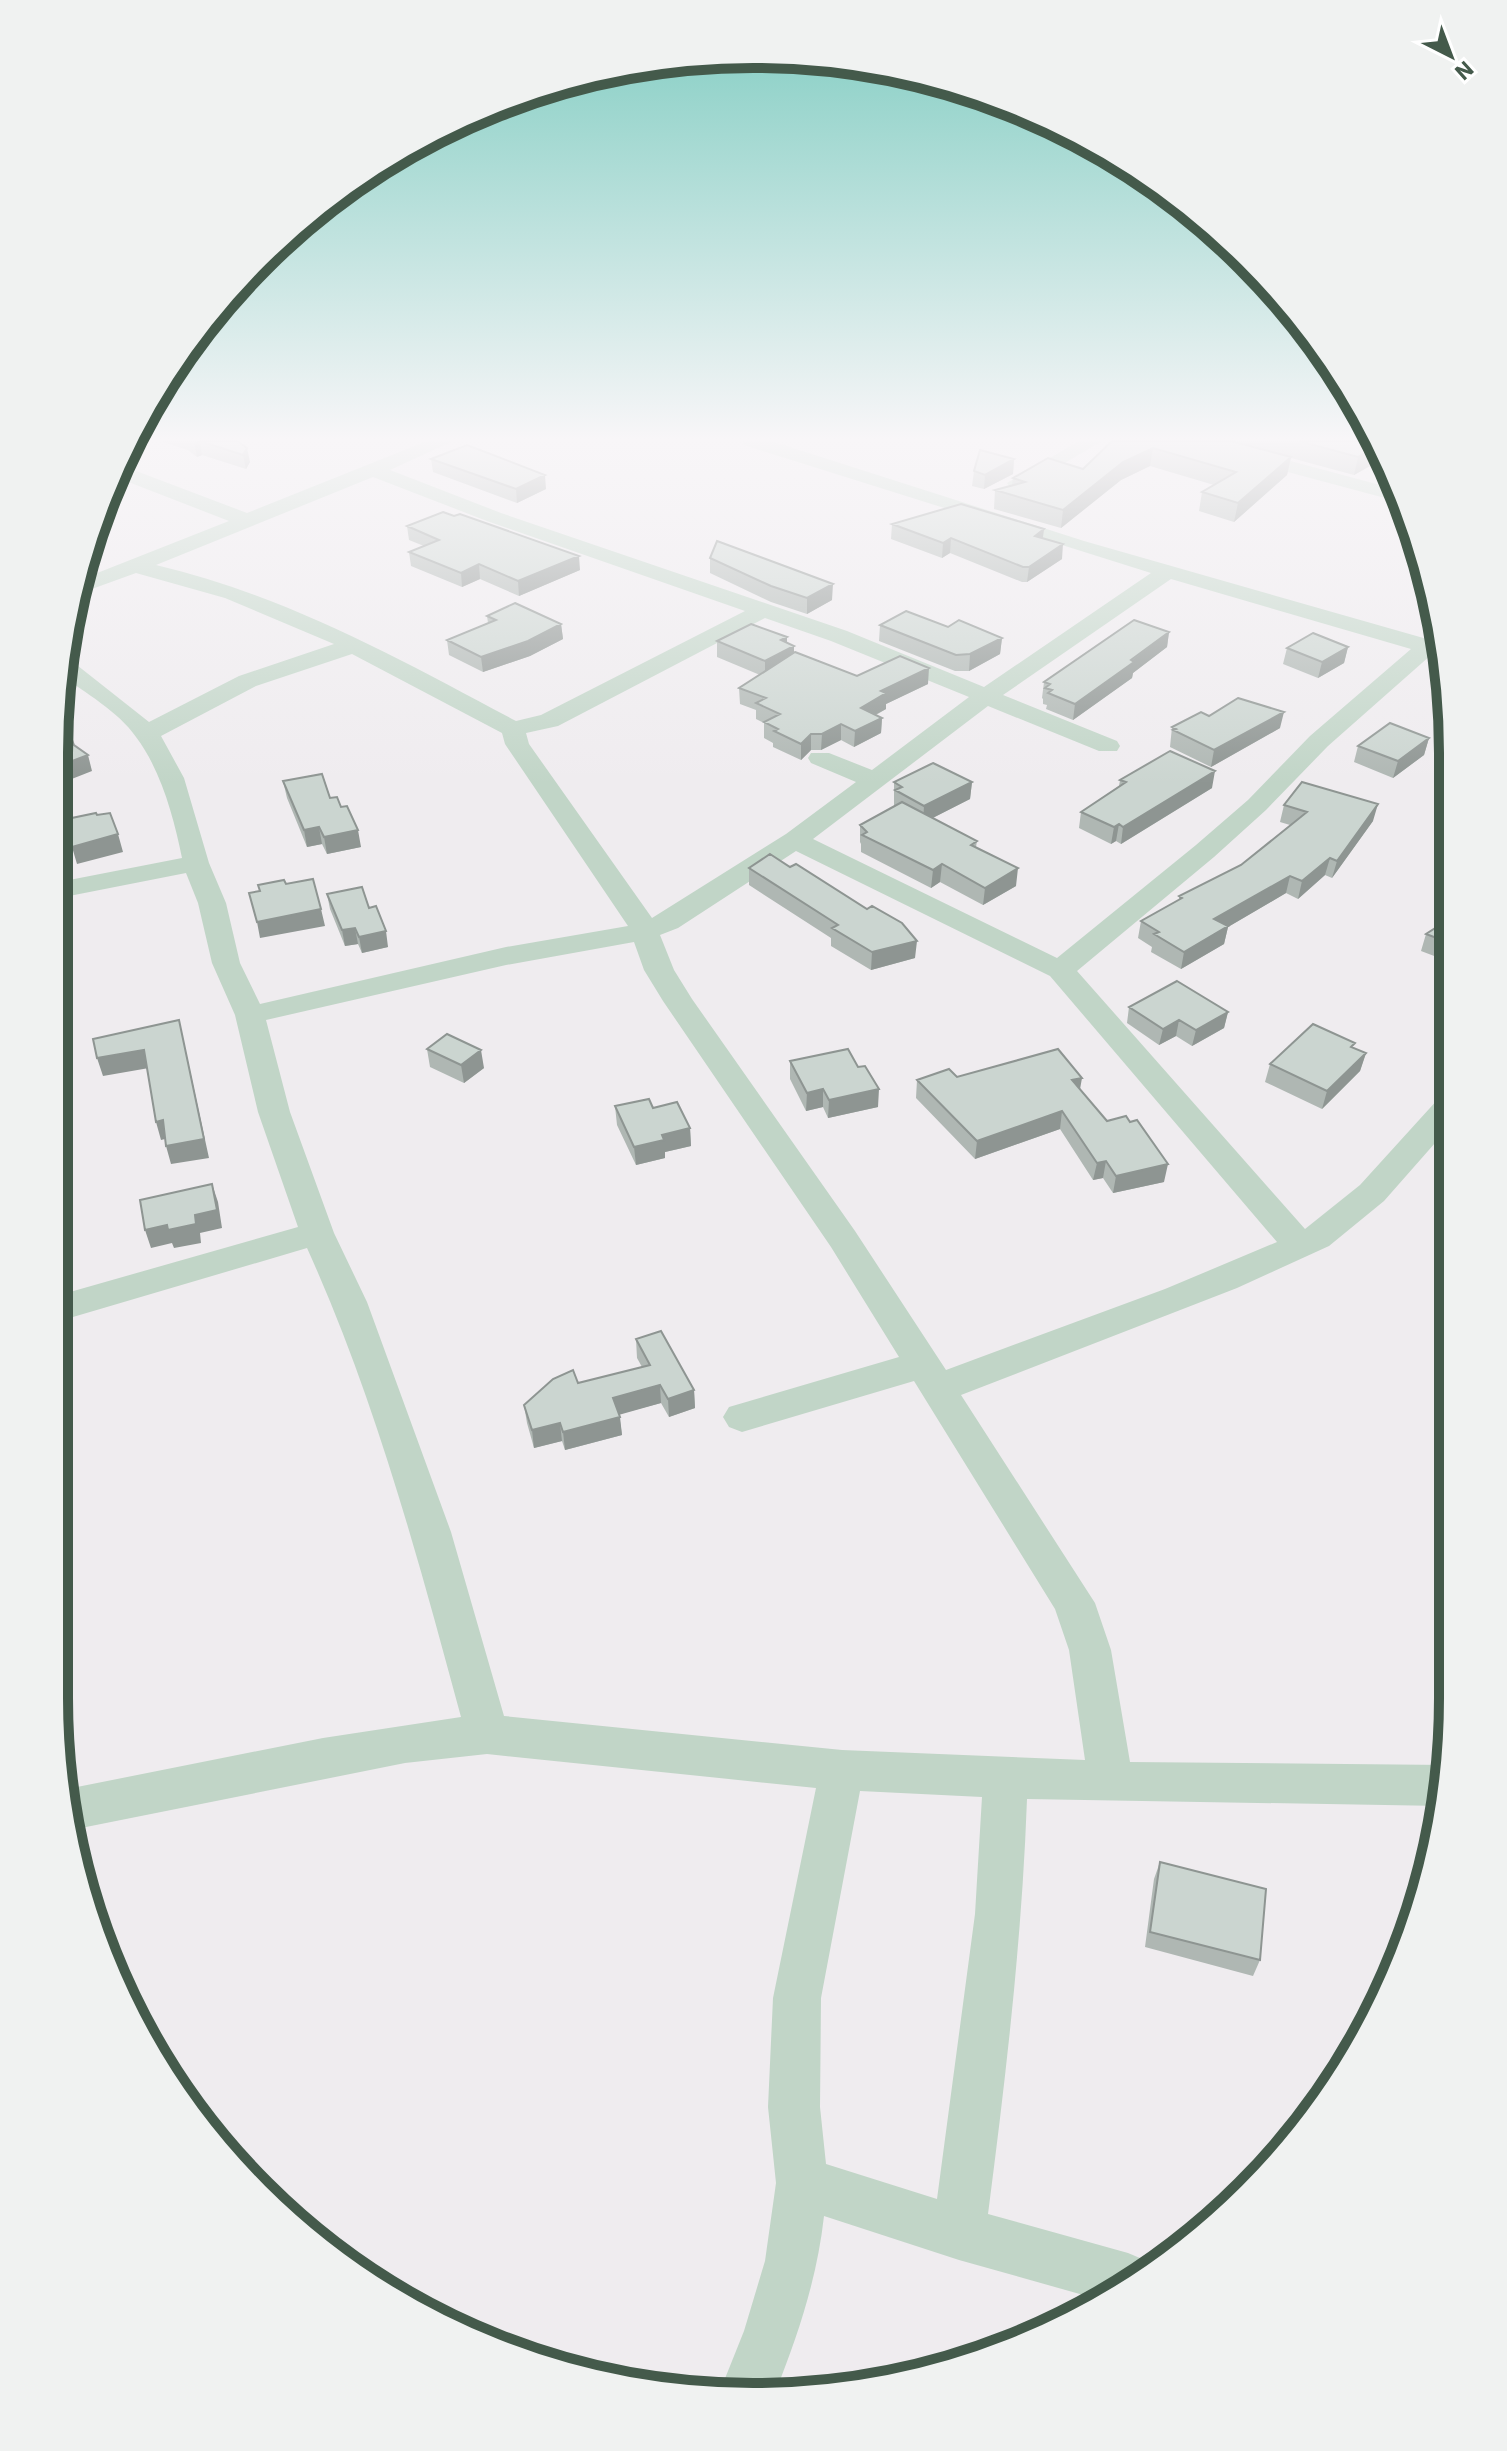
<svg xmlns="http://www.w3.org/2000/svg" width="1507" height="2451" viewBox="0 0 1507 2451" font-family="'IBM Plex Sans',sans-serif">
	<style>
		.lines { fill: none; stroke-linecap: round; stroke-linejoin: round }
		.street { fill: #c1d5c7; fill-rule: evenodd }
		.wall { fill: #afb7b3 }
		.shaded-wall { fill: #8e9592 }
		.building { fill: #cbd5d0; stroke: #8e9592; stroke-width: 2 }
		.rim { fill: none; stroke: #445a4b; stroke-width: 10 }
	</style>
	<rect width="100%" height="100%" fill="#efecef"/>
	<g class="lines">
		<!-- street -->
		<path class="street" d="M133,441h17l-12,8 -10,1z
			M427,441h26l-63,29 111,43 346,118 137,56 167,-114 -407,-128 -2,-4h29l313,100 357,102 2,15 -12,-3 -103,91 -62,64 -52,47 -137,114 228,258 55,-44 79,-87 11,-3v31l-66,75 -55,45 -92,42 -276,107 134,208 16,47 19,112 317,3v23l-5,18 -415,-7c-5,140 -21,276 -39,415l140,39 19,8 3,7 -56,30 -135,-38 -135,-44c-7,63 -26,119 -49,177l-22,4 -33,-6 24,-60 21,-70 11,-78 -8,-76 5,-109 43,-210 -329,-34 -82,9 -329,66 -7,-40 3,-1 251,-50 138,-21c-43,-159 -86,-319 -154,-469l-251,74v-26l242,-69 -40,-115 -23,-97 -23,-52 -14,-60 -12,-30 -127,25v-16l123,-24c-8,-40 -21,-88 -46,-121 -18,-26 -51,-44 -76,-63l2,-18 6,2 81,64 90,-46 95,-32 -109,-46 -89,-25 -58,21 4,-15 147,-58 -116,-45 6,-11 4,1 124,47zM373,477l114,44 258,90 -204,104 -25,6c-116,-62 -231,-126 -360,-156zM1171,579l240,70 -101,87 -62,64 -52,45 -139,113 -244,-119 175,-133 111,45h18l3,-5 -3,-5 -114,-46zM765,618l66,23 138,56 -97,73 -43,-17h-18l-3,5 3,5 45,19 -70,52 -134,84 -123,-174 -3,-11 32,-7zM352,654l150,79 3,11 123,182 -122,21 -246,57 -20,-41 -14,-60 -17,-40 -25,-85 -23,-42 95,-50zM796,851l254,125 227,266 -112,47 -219,81 -91,-139 -163,-232 -18,-29 -14,-35 18,-7zM634,942l10,28 19,31 168,246 68,110 -170,50 -6,10 6,10 13,5 172,-51 141,228 14,41 16,110 -243,-10 -338,-34 -53,-184 -84,-230 -33,-69 -44,-121 -24,-92 240,-55zM860,1791l122,6 -7,117 -38,285 -111,-35 -6,-57 1,-109z
			M1079,441h23l-78,46h-14l-3,-4z
			M1185,441h31l179,48 5,13 -213,-57z"/>
	</g>
	<!-- wall -->
	<path class="wall" d="M160,441h77l13,21 -4,7 -44,-14 -5,2 -9,-7z
		M1112,441h263l5,12 -3,9 -23,13 -63,-17 -4,17 -53,47 -35,-11 3,-19 12,-7 -64,-19 -29,14 -60,48 -67,-19 1,-19 17,-5 1,-7 70,-9z
		M431,459l115,30 -29,14 -84,-31z
		M1014,459l-1,15 -29,15 -12,-3 2,-15z
		M892,524l152,5 -1,9 19,21 -35,23h-5l-72,-29 -8,5 -51,-19z
		M407,526l173,44 -61,26 -39,-17 -18,8 -51,-21 -2,-14 15,-6 -15,-6z
		M710,558l122,42 -25,14 -36,-12 -61,-29z
		M487,616l74,8 2,15 -33,17 -47,16 -34,-17 -2,-15 41,-17z
		M880,625l68,2 54,11 -2,16 -31,17h-14l-76,-30z
		M1169,632l-2,15 -34,26 -1,5 -59,42 -27,-11 1,-4 -4,-1v-5l-1,-1 2,-16z
		M717,641l70,2 7,3v7l63,23 71,8 -42,20v5l-10,6 6,3 -1,15 -27,14 -13,-7 -20,10h-10l-10,10 -28,-13v-4l-9,-5v-15l-8,-4v-9l-16,-6 -1,-16 21,-13 -43,-18z
		M1348,647l-4,16 -26,15 -35,-14 4,-16z
		M1209,716l71,12 -69,39 -41,-20 2,-20z
		M1429,738l-5,17 -31,23 -39,-16 4,-16z
		M1120,780l92,8 -91,56 -5,-3 -5,3 -32,-16 2,-16 38,-26z
		M283,781l47,17 31,49 -34,7 -5,-10 -15,3 -20,-49z
		M894,782h78l-2,17 -38,19 45,23 -1,6 40,39 -33,19 -43,-23 -9,6 -70,-36v-8l-1,-2v-17l34,-18z
		M1284,805l89,16 -41,57 -7,-3 -27,24 -12,-6 -58,34 -4,17 -43,25 -30,-17 1,-5 -14,-9 3,-17 38,-21v-4l62,-31 49,-40 -10,-3z
		M749,868l166,90 -44,12 -40,-24v-8l-82,-53z
		M327,894l42,14 19,39 -26,6 -4,-9 -13,2 -15,-37z
		M1451,918l-1,44 -29,-11 5,-17z
		M1129,1007l99,5 -4,16 -32,18 -16,-10 -17,9 -32,-22z
		M427,1049l57,19 -20,15 -34,-16z
		M1366,1053l-6,18 -38,38 -57,-27 5,-18z
		M790,1061l88,46 -50,11 -5,-11 -17,4 -16,-32z
		M957,1077l123,13 27,31 57,61 -51,11 -10,-15 -10,2 -33,-51 -85,30 -59,-61 1,-18z
		M615,1106l38,2 37,20 1,18 -26,6v6l-29,7 -19,-40z
		M636,1339l58,51 1,18 -26,9 -8,-14 -42,11 3,21 -57,15 -3,-9 -28,7 -7,-25 -3,-18 54,-22 64,-16 -5,-9z
		M1160,1862l100,98 -7,16 -108,-29 9,-68z"/>
	<!-- shaded-wall -->
	<path class="shaded-wall" d="M200,441l2,14 -5,2 -3,-15z
		M1375,441l5,12 -3,9 -23,13 4,-18 14,-15z
		M247,448l3,14 -4,7 -3,-14z
		M1153,448l-3,18 -29,14 -60,48 2,-18 60,-48z
		M1291,457l-4,18 -53,47 4,-19z
		M1014,459l-1,15 -29,15 1,-14z
		M545,475l1,14 -29,14 -1,-14z
		M1044,529l-2,14 -7,-7z
		M951,538l-1,15 -8,5 1,-15z
		M1063,544l-1,15 -35,23 2,-15z
		M579,556l1,14 -61,26 -1,-15z
		M479,564l1,15 -18,8 -1,-14z
		M833,584l-1,16 -25,14v-16z
		M561,624l2,15 -33,17 -47,16 -2,-15z
		M1169,632l-2,15 -34,26 -1,5 -59,42 2,-16z
		M787,637v12l7,-3v15l-29,16v-16l16,-21z
		M1002,638l-2,16 -31,17 1,-17z
		M1348,647l-4,16 -26,15 4,-16z
		M929,668l-1,16 -42,20v5l-26,14 1,-15 20,-17z
		M1284,712l-4,16 -69,39 3,-17z
		M882,718l-1,15 -27,14 1,-16z
		M841,724v16l-20,10 1,-16z
		M811,734v16l-10,10v-16z
		M1429,738l-5,17 -31,23 5,-17z
		M88,755l4,16 -33,13v-18z
		M1215,771l-3,17 -91,56 2,-17z
		M972,782l-2,17 -47,24 1,-17z
		M1378,804l-5,17 -41,57 5,-17z
		M1119,824l-3,17 -5,3 3,-17z
		M319,827l3,17 -15,3 -3,-17z
		M358,830l3,17 -34,7 -3,-17z
		M118,834l5,18 -46,12 -5,-17z
		M1330,858l-5,17 -27,24 4,-18z
		M942,864l-2,18 -9,6 2,-18z
		M1018,868l-2,18 -33,19 2,-17z
		M1290,876l-4,17 -58,34 -4,17 -43,25 3,-17 30,-33z
		M321,909l4,17 -65,12 -3,-16z
		M355,928l3,16 -13,2 -3,-16z
		M386,931l2,16 -26,6 -3,-16z
		M917,941l-2,17 -44,12 1,-18z
		M1228,1012l-4,16 -32,18 4,-16z
		M179,1020l30,138 -38,6 -5,-18z
		M1179,1020l-3,16 -17,9 4,-16z
		M144,1050l5,18 -46,8 -6,-18z
		M481,1050l3,18 -20,15 -3,-18z
		M1366,1053l-6,18 -38,38 5,-18z
		M1082,1078l-3,17 -7,-15z
		M823,1089v18l-17,4 1,-18z
		M879,1089l-1,18 -50,11 1,-18z
		M1062,1111l-2,18 -85,30 2,-18z
		M57,1112l6,22 -6,1z
		M163,1120l6,18 -8,2 -5,-18z
		M690,1128l1,18 -26,6v6l-29,7 -2,-18 28,-12z
		M1106,1161l-3,17 -10,2 4,-17z
		M1168,1164l-4,18 -51,11 3,-17z
		M212,1184l6,18 4,26 -22,5 1,10 -27,5 -2,-5 -21,5 -6,-18 22,-5 28,-10z
		M660,1385l1,18 -46,13 -2,-18z
		M694,1390l1,18 -26,9 -1,-18z
		M620,1417l2,18 -57,15 -2,-18z
		M560,1423l2,18 -28,7 -2,-18z"/>
	<!-- building -->
	<path class="building" d="M200,441h37l10,7 -4,7z
		M1112,441h119l60,16 -53,46 -36,-11 34,-20 -83,-24 -30,14 -60,48 -68,-20 30,-8 -12,-4 35,-20 35,11z
		M1299,441h74l2,1 2,4 -19,11z
		M467,445l78,30 -29,14 -85,-30z
		M980,450l34,9 -29,16 -11,-4z
		M961,504l83,25 -9,7 28,8 -34,23h-6l-72,-29 -8,5 -51,-19z
		M443,512l11,4 6,-2 119,42 -61,25 -39,-17 -18,9 -52,-21 30,-12 -32,-14z
		M717,541l116,43 -26,14 -36,-12 -61,-28z
		M515,603l46,21 -33,17 -47,16 -34,-17 49,-20 -9,-4z
		M906,611l42,16 11,-7 43,18 -32,16 -14,1 -76,-30z
		M1134,620l35,12 -38,28 3,2 -59,42 -27,-11 4,-3 -7,-2 5,-4 -6,-2z
		M751,624l36,13 -6,3 13,6 -29,15 -48,-20z
		M1313,633l35,14 -26,15 -35,-14z
		M795,652l62,24 43,-20 29,12 -48,23 5,2 -25,15 21,10 -27,13 -14,-7 -19,10h-11l-10,10 -27,-13 4,-2 -14,-7 16,-8 -24,-11 10,-5 -27,-10z
		M1238,698l46,14 -70,38 -41,-20 3,-1 -4,-2 29,-15 8,4z
		M60,709l14,36 14,10 -29,11z
		M1390,723l39,15 -31,23 -40,-15z
		M1170,751l45,20 -92,56 -4,-3 -5,3 -33,-15 45,-30 -6,-2z
		M933,763l39,19 -48,24 -29,-16 7,-3 -8,-5z
		M322,774l8,24 7,-1 4,10 6,-1 11,24 -34,7 -5,-10 -15,3 -21,-49z
		M1302,782l76,22 -41,57 -7,-3 -28,23 -12,-5 -76,43 14,7 -44,26 -30,-18 5,-2 -18,-11 41,-23 -3,-2 62,-31 66,-53 -23,-7z
		M902,802l75,39 -6,4 47,23 -33,20 -43,-24 -9,6 -71,-35 5,-3 -7,-7z
		M96,813l1,2 13,-2 8,21 -46,13 -10,-27z
		M770,854l20,13 6,-3 71,45 5,-3 30,17 15,18 -45,11 -40,-24 6,-3 -6,-4 -83,-53z
		M313,879l8,30 -64,13 -8,-29 11,-2 -2,-6 26,-5 2,4z
		M362,887l7,21 7,-2 10,25 -27,6 -4,-9 -13,2 -15,-36z
		M1451,918l-1,25 -24,-9z
		M1177,981l51,31 -32,18 -17,-10 -16,9 -34,-22z
		M179,1020l25,119 -38,7 -3,-26 -7,2 -12,-72 -47,8 -4,-19z
		M1313,1024l42,19 -4,4 15,6 -39,38 -57,-27z
		M447,1034l34,16 -20,15 -34,-16z
		M848,1049l10,18 7,-1 14,23 -50,11 -6,-11 -16,4 -17,-32z
		M1058,1049l24,29 -10,2 35,41 19,-5 4,6 7,-2 31,44 -52,12 -10,-15 -9,2 -35,-52 -85,30 -60,-61 32,-11 8,8z
		M649,1099l4,9 24,-6 13,26 -28,7 2,5 -30,7 -19,-41z
		M212,1184l5,26 -22,5 1,9 -28,6 -1,-5 -22,5 -5,-30z
		M661,1331l33,59 -26,9 -8,-14 -47,13 7,19 -57,15 -3,-9 -28,7 -8,-25 29,-26 20,-9 5,13 72,-18 -14,-26z
		M1160,1862l106,27 -6,71 -110,-28z"/>
	<!-- sky -->
	<linearGradient id="sky" x2="0" y2="1"><stop stop-color="#7fccc1"/><stop offset="0.56" stop-color="#f8f6f8"/><stop offset="1" stop-color="#f8f6f8" stop-opacity="0"/></linearGradient>
	<rect width="1507" height="784" fill="url(#sky)"/>
	<!-- crop -->
	<path d="M0 0H1507V2451H0ZM753 68H754A685 685 0 0 1 1439 753V1698A685 685 0 0 1 754 2383H753A685 685 0 0 1 68 1698V753A685 685 0 0 1 753 68Z" fill="#f0f2f1" fill-rule="evenodd"/>
	<path class="rim" d="M753 68H754A685 685 0 0 1 1439 753V1698A685 685 0 0 1 754 2383H753A685 685 0 0 1 68 1698V753A685 685 0 0 1 753 68Z"/>
	<!-- north arrow -->
	<g transform="translate(1451 56) rotate(138)" stroke="#ffffff" stroke-width="6" paint-order="stroke">
	<path d="M0-6L14 30L0 20L-14 30Z" fill="#445a4b"/>
	<text y="-12" font-size="22" font-weight="bold" text-anchor="middle" fill="#445a4b">N</text>
	</g>
</svg>
